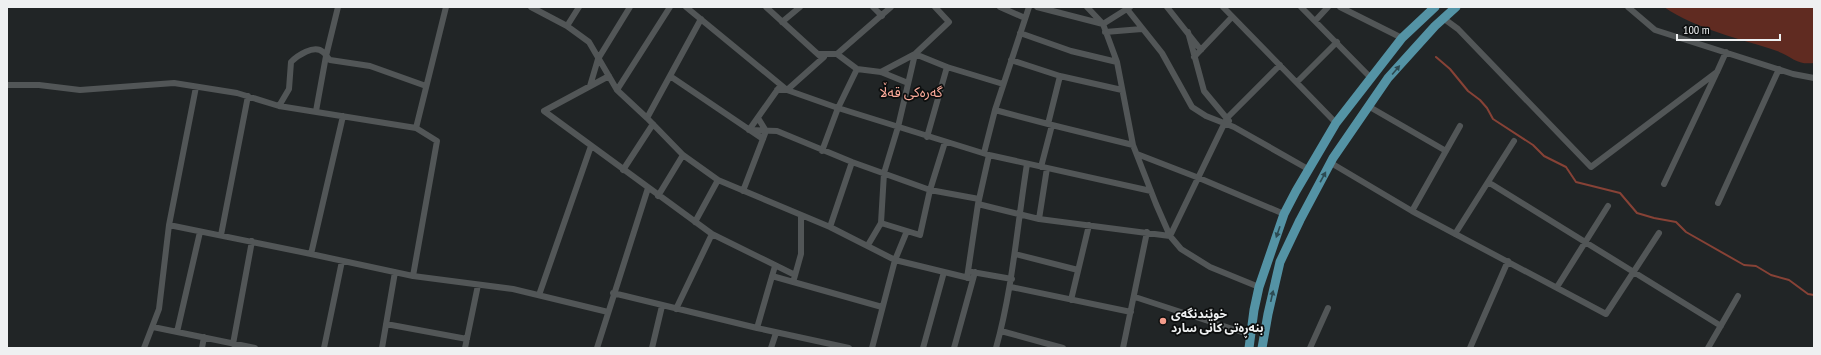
<svg xmlns="http://www.w3.org/2000/svg" width="1821" height="355" viewBox="0 0 1821 355" font-family="'PT Sans Narrow','Noto Sans Arabic',sans-serif">
	<style>
		.green { fill: #602b21 }
		.lines { fill: none; stroke-linecap: round; stroke-linejoin: round }
		.stream { stroke: #874236; stroke-width: 2 }
		.minor { stroke: #525657; stroke-width: 6 }
		.primary { stroke: #5493a5; stroke-width: 9 }
		.oneway { fill: #2c4a52 }
		.poi-dot { fill: #f49d8c; stroke: #0c0e0e; stroke-width: 1.5 }
		.labels { text-anchor: middle; stroke-width: 3.5; stroke-linejoin: round; paint-order: stroke }
		.poi-label { font-size: 12px; font-weight: bold; fill: #eef0f1; stroke: #0c0e0e; text-anchor: start }
		.quarter-label { font-size: 14px; fill: #fdab9b; stroke: #0c0e0e }
	</style>
	<rect width="100%" height="100%" fill="#212526"/>
	<!-- green -->
	<path class="green" d="M1664,7h150v56c-18,2 -21,-6 -37,-12 -38,-13 -79,-21 -113,-44z"/>
	<g class="lines">
		<!-- stream -->
		<path class="stream" d="M1436,57l14,12 18,22 12,9 7,8 6,11 40,26 11,11 22,11 10,15 44,11 17,20 17,5 22,4 10,10 58,33 12,1 15,9 18,5 19,14 6,1"/>
		<!-- minor -->
		<path class="minor" d="M531,7l36,19 22,16 28,48 30,28 36,37 35,25 112,47 65,33 78,19
			M686,7l101,83 51,18 151,47 162,36
			M766,7l55,50
			M873,7l9,9
			M1000,7l25,11
			M1037,7l66,17 27,-17
			M1087,7l16,17 14,38 16,83 23,59 14,32 11,13 29,18 49,20
			M1167,7l34,43
			M1223,7l113,116
			M1301,7l70,71
			M1340,7l62,31
			M1628,7l27,23 138,44 21,4
			M1127,9l35,44 30,54 14,9 28,11 74,42
			M1443,18l15,11 133,138 126,-95 9,-20
			M1315,21l13,-14
			M782,22l18,-15
			M567,26l12,-19
			M1105,32l37,-3
			M1188,32l16,59 25,30
			M1020,33l51,18 46,11
			M818,54h19l54,-47
			M837,54l20,15 24,3 27,11
			M1194,57l38,-40
			M1011,60l49,16 62,14
			M881,72l34,-18 34,-32 -14,-15
			M609,76l-65,35 168,123 83,41
			M670,76l93,63
			M1297,82l40,-40
			M7,85h32l41,5 94,-7 63,10 42,13 137,22 30,-121
			M590,86l8,-27 32,-52
			M617,90l53,-83
			M777,90h10l37,-33
			M279,106l10,-17 2,-27c6,-6 23,-18 32,-10 3,2 4,6 7,8l40,6 56,20
			M1368,106l78,45
			M995,110l57,15 81,20
			M316,111l10,-55 12,-49
			M343,116l-32,138 102,22 100,13 95,23
			M647,118l54,-99
			M1048,124l12,-48
			M749,130l28,1 75,31 78,28 49,9
			M749,130l29,-41
			M927,137l20,-70
			M822,151l16,-43 19,-39
			M984,153l11,-43 34,-103
			M1137,154l62,24 85,36
			M1331,163l81,48 194,103 53,-81
			M1041,167l11,-42
			M1047,168l-8,51 131,17 57,-118 53,-53
			M623,170l30,-46
			M1488,182l233,144
			M1664,184l52,-110
			M743,191l23,-60 -8,-13
			M658,196l25,-41
			M1718,203l61,-134
			M978,204l61,15
			M1412,211l48,-85
			M695,222l23,-42
			M881,223l39,12 10,-45 15,-48
			M169,225l142,29
			M830,227l22,-65
			M1455,234l59,-93
			M221,235l27,-139
			M868,245l13,-22 3,-50 14,-46 17,-73 32,13 56,17
			M1015,254l63,16
			M972,272l40,7
			M413,276l24,-135 -21,-13
			M772,276l110,31
			M967,278l11,-74 11,-49
			M794,279l7,-25v-39
			M1011,287l120,25
			M1557,287l51,-81
			M613,293l144,35 92,20
			M539,295l52,-149
			M1135,297l116,38
			M1071,300l18,-75
			M676,309l36,-75
			M386,324l81,15
			M153,327l102,21
			M757,328l18,-62
			M1001,331l62,17
			M177,332l23,-100
			M233,344l19,-103
			M144,348l15,-39 10,-84 27,-138
			M202,348l2,-11
			M324,348l18,-87
			M382,348l13,-76
			M465,348l13,-63
			M597,348l51,-160
			M652,348l10,-42
			M771,348l5,-15
			M872,348l23,-88 12,-29
			M923,348l21,-76
			M954,348l21,-76
			M996,348c17,-61 21,-122 31,-184
			M1123,348l24,-116
			M1310,348l18,-40
			M1470,348l38,-87
			M1708,348l30,-52"/>
		<!-- primary -->
		<path class="primary" d="M1249,348l5,-38 5,-23 25,-73 12,-23 40,-68 66,-85 33,-31
			M1262,348l6,-34 12,-52 20,-42 33,-62 55,-80 47,-52 21,-19"/>
	</g>
	<!-- one-way arrows -->
	<defs><path id="oneway-solid" d="M-6-.8H1V-3.2L6.5 0L1 3.2V.8H-6Z"/></defs>
	<g class="oneway">
		<use href="#oneway-solid" transform="translate(1396 70) rotate(-50)"/>
		<use href="#oneway-solid" transform="translate(1323 177) rotate(-61)"/>
		<use href="#oneway-solid" transform="translate(1278 232) rotate(109)"/>
		<use href="#oneway-solid" transform="translate(1272 296) rotate(-77)"/>
	</g>
	<!-- markers -->
	<circle class="poi-dot" cx="1163" cy="321" r="4"/>
	<g class="labels">
		<!-- poi labels -->
		<g class="poi-label">
			<text x="1171" y="318">خوێندنگەی<tspan x="1171" dy="14">بنەڕەتی کانی سارد</tspan></text>
		</g>
		<!-- quarter labels -->
		<g class="quarter-label">
			<text x="911" y="97">گەرەکی قەڵا</text>
		</g>
	</g>
	<!-- border -->
	<rect width="1821" height="355" fill="none" stroke="#eef0f1" stroke-width="16"/>
	<!-- scale -->
	<path d="M1677 34v6h103v-6" fill="none" stroke="#eef0f1" stroke-width="2"/>
	<text x="1683" y="34" font-size="12" fill="#eef0f1" stroke="#0c0e0e" stroke-width="3" paint-order="stroke">100 m</text>
</svg>
